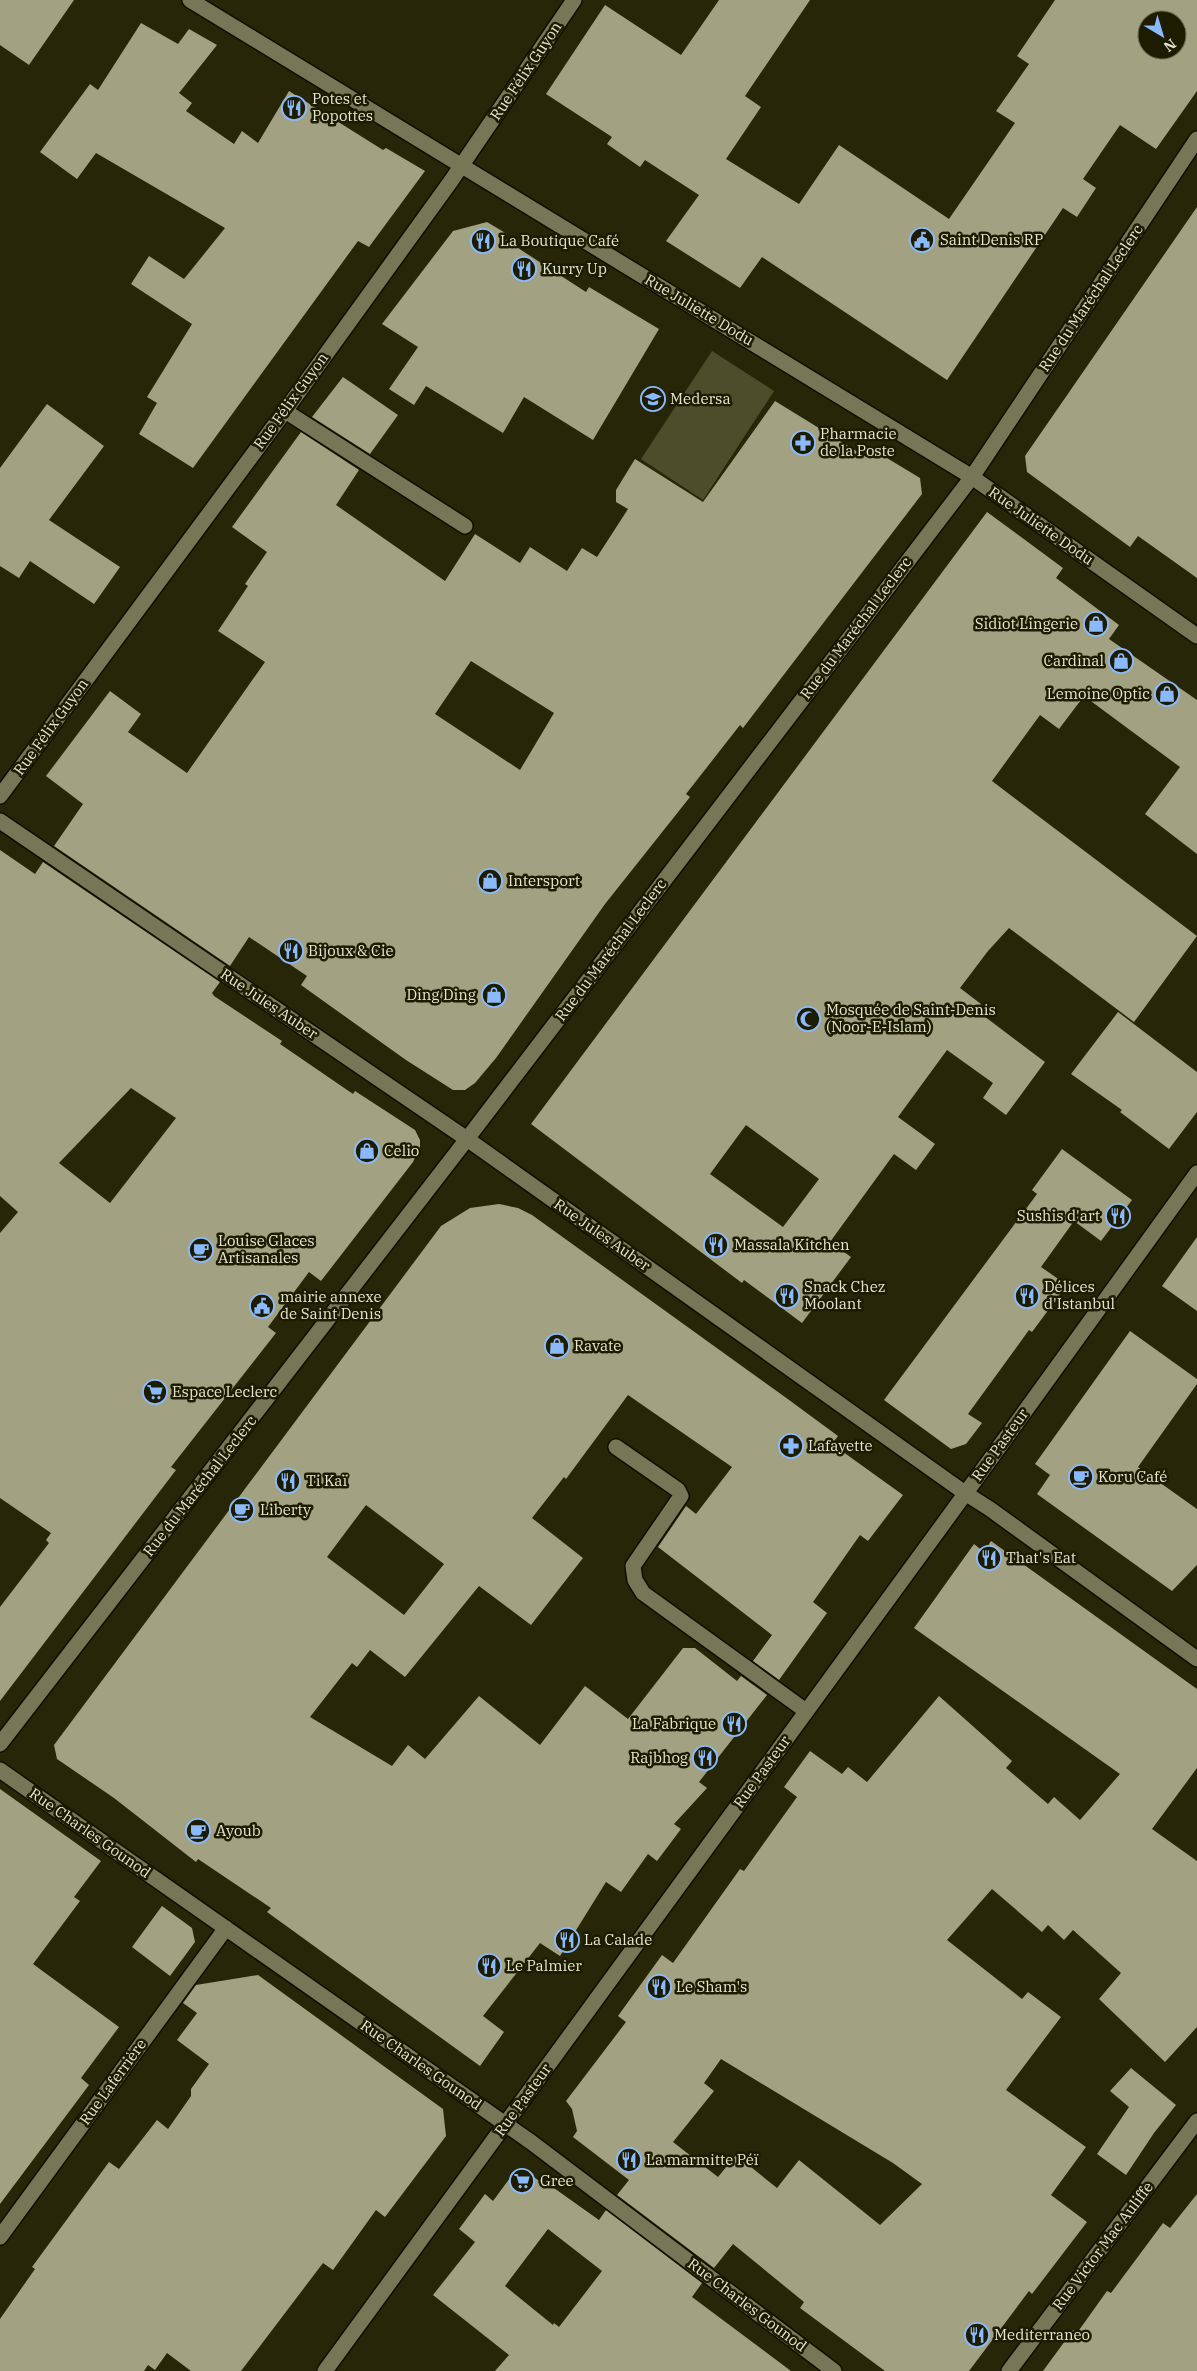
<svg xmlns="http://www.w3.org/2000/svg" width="1197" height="2371" viewBox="0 0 1197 2371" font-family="'IBM Plex Serif',serif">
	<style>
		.green { fill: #4e4d2b }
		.building { fill: #a2a282; fill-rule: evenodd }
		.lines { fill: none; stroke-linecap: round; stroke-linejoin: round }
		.service-casing { stroke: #100e00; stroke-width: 18 }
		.pedestrian-casing { stroke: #100e00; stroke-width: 18 }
		.minor-casing { stroke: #100e00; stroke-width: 18 }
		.tertiary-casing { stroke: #100e00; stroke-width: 18 }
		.service { stroke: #777758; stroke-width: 15 }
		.pedestrian { stroke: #777758; stroke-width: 15 }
		.minor { stroke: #777758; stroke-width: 15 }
		.tertiary { stroke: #777758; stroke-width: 15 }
		.labels { text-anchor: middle; stroke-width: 5; stroke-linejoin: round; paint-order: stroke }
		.street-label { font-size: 15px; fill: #e4e5d3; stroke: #1d1c01 }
		.poi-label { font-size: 15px; fill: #e4e5d3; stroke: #1d1c01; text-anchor: start }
	</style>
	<rect width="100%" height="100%" fill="#272608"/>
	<!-- green -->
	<path class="green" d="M712,351l62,40 -71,109 -62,-41z"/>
	<!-- building -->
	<path class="building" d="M0,0h74l-45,65 -29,-20z
		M719,0h91l-65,96 16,11 -35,52 73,45 40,-59 110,74 66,-96 -19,-12 33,-47 -12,-8 38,-56h142v91l-41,58 -36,-24 -37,54 13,9 -19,29 -14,-9 -116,172 -185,-123 -22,31 -74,-47 33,-46 -54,-35 -5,7 -33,-23 5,-7 -66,-43 59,-89 76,50zM1147,20h30v30h-30z
		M141,23l37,21 11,-15 28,16 -38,48 13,10 -6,8 48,33 8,-13 16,12 31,-52 94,59 3,-2 39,23 -56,76 -11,-6 -165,227 -54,-34 18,-31 -10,-6 45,-73 -61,-40 18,-28 35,23 41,-51 -129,-75 -19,26 -37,-27 50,-68 8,6z
		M1197,207v371l-59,-42 -8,11 -103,-75 -2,-16z
		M487,222l20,12 -3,5 82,53 3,-5 70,42 -66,111 -69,-43 -21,36 -77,-47 -12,19 -25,-16 29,-42 -36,-23 71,-93z
		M343,377l55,38 -28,39 -58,-37z
		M775,401l91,56 6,-8 48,29 2,16 -179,234 -3,-3 -54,69 4,3 -85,107 -109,154 -21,25 -10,7h-12l-47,-30 -105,-75 6,-9 -58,-39 -19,29 -176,-120 29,-42 -37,-28 64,-85 31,23 -13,18 59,41 78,-111 -47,-31 30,-45 -3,-2 22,-32 -35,-25 69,-95 58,38 -23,35 109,76 30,-47 45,29 10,-16 37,24 15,-23 15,9 31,-48 -12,-7v-12l19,-31 68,43zM471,661l83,52 -34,57 -85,-56z
		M47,404l57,42 -55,74 71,47 -26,37 -64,-43 -11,17 -19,-12v-98z
		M987,512l76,56 -7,10 63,47 -10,14 88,61v154l-52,-40 35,-47 -96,-71 -25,33 -19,-14 -48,66 205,155 -63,86 -125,-94 -21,23 -28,37 21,16 -5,6 69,52 -39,53 -23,-17 10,-15 -46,-33 -49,67 37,27 -19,26 -22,-16 -64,88 21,15 -49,66 -58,-43 -2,3 -211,-159zM746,1125l73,54 -36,48 -73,-53z
		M0,850l35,24 8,-12 177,120 -8,11 2,3 68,45 -2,3 73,50 2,-3 60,39 5,10v7l-7,15 -92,119 -12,-9 -41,55 8,6 -105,134 5,3 -176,231v-94l49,-64 -3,-3 5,-7 -51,-35v-265l18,-21 -18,-16zM131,1088l45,30 -66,85 -51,-40z
		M1118,1012l79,60v40l-28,37 -49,-37 2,-2 -51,-36z
		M1062,1149l70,51 -31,41 -27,-20 -33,46 26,18 -35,47 -3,-2 -61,84 14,9 -16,21 -15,5 -67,-49 153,-206 -5,-4z
		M499,1204l19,4 14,7 253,182 53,39 -6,8 71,51 -35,46 -8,-6 -47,67 14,11 -48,67 -26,-19 19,-26 -114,-88 28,-41 10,8 36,-47 -104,-72 -62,84 -2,-2 -32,41 51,40 -52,67 -52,-39 -74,91 -35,-27 -13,17 -5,-4 -42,54 82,49 16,-21 17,14 54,-63 61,49 45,-59 43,33 55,-71h12l42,33 4,-5 26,19 -68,87 8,6 -33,36 7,5 -24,32 -9,-7 -27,38 -15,-10 -46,74 -20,-13 -57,73 21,16 -24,34 -213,-154 4,-4 -73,-49 -2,3 -82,-64 -57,-39 -3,-14 387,-519 29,-18zM366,1505l78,59 -40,51 -77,-58z
		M1197,1237v74l-35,-25z
		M1130,1331l67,48v5l-59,83 59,42v56l-25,26 -135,-97 13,-19 -15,-11z
		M991,1541l206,148v79l-45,61 45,32v166l-32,35 -66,-63 22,-26 -48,-43 -9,10 -16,-15 -6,7 -50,-43 -45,51 75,59 6,-7 33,25 -55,73 80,57 -35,48 36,27 -55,72 -3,-3 -60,80h-84l-85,-63 4,-6 -71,-58 -19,24 -97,-73 12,-15 -56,-43 4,-6 -5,-22 -6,-8 60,-79 -8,-6 44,-61 11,8 67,-94 4,2 53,-74 -13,-10 26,-36 32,23 6,-7 19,15 72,-86 73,65 -6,7 42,36 6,-7 26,23 40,-46 -206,-146 60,-84 10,8zM721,2059l172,104 29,21 -42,41 -81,-65 -22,28 -41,-33 -18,22 -45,-35 41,-51 -10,-8z
		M0,1789l101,72 -27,36 6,4 -47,63 86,63 -38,51 8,7 -89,119z
		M162,1906l30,22 3,14 -25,34 -38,-29z
		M258,1975l185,134 3,27 -61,81 -9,-7 -43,60 -10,-7 -82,108h-50l-24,-18 -12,17 -7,-5 -4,6h-144v-52l35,-50 -3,-2 77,-105 10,7 38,-49 11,9 23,-33v-7l18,-25 -32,-24 20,-27 -14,-10 13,-18z
		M1131,2068l45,37 -22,28 -28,42 -29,-21 32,-47 -19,-16z
		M527,2172l15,11 2,-2 55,39 7,-10 96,73 -10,14 99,74h-296l14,-16 -76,-60 42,-53 -16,-13 26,-35 8,7 20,-27zM548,2229l54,42 -43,56 -5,-4 -1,2 -48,-39z
		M1197,2194v177h-154l30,-41 4,3 30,-42 4,2 52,-70 7,5z"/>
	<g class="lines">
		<defs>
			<path id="service" d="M285,411l180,115
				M616,1447l62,43 3,6 -48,70 2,14 8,13 163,118"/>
			<path id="pedestrian" d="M0,1744l467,-605 505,-662 225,-338"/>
			<path id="minor" d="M0,1770l531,372 303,229
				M0,2237l226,-309"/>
			<path id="tertiary" d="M190,0l782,477 225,159
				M0,796l285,-385 166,-230 123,-181
				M0,821l467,318 498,354 25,16 207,150
				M325,2371l659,-903 213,-295
				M1009,2371l188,-250"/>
		</defs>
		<!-- service casing -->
		<use href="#service" class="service-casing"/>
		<!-- pedestrian casing -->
		<use href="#pedestrian" class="pedestrian-casing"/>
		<!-- minor casing -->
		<use href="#minor" class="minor-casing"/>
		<!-- tertiary casing -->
		<use href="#tertiary" class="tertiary-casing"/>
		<!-- service -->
		<use href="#service" class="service"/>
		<!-- pedestrian -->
		<use href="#pedestrian" class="pedestrian"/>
		<!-- minor -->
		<use href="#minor" class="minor"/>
		<!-- tertiary -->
		<use href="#tertiary" class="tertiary"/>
	</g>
	<!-- icons -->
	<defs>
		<symbol id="restaurant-ring" viewBox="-11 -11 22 22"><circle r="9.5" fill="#1d1c01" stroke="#8bbafc" stroke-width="1.5"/><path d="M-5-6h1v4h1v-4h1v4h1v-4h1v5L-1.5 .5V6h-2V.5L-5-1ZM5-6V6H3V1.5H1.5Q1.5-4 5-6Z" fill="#8bbafc"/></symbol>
		<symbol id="civic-ring" viewBox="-11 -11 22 22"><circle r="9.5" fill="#1d1c01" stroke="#8bbafc" stroke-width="1.5"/><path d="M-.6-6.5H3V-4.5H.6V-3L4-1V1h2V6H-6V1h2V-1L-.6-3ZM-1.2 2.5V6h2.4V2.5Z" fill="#8bbafc"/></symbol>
		<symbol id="school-ring" viewBox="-11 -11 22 22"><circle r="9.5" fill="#1d1c01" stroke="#8bbafc" stroke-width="1.5"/><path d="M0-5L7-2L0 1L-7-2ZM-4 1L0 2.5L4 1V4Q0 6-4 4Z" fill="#8bbafc"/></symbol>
		<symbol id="pharmacy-ring" viewBox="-11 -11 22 22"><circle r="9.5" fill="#1d1c01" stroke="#8bbafc" stroke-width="1.5"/><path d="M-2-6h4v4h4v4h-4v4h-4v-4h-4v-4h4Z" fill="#8bbafc"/></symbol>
		<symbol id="shop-ring" viewBox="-11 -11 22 22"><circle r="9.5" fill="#1d1c01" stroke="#8bbafc" stroke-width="1.5"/><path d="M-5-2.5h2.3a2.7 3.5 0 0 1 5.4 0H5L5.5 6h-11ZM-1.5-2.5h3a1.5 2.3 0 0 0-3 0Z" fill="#8bbafc"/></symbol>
		<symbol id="mosque-ring" viewBox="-11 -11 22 22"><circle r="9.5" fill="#1d1c01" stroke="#8bbafc" stroke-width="1.5"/><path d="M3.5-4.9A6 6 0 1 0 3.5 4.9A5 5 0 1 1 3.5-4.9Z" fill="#8bbafc"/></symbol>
		<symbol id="cafe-ring" viewBox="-11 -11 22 22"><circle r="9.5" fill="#1d1c01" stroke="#8bbafc" stroke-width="1.5"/><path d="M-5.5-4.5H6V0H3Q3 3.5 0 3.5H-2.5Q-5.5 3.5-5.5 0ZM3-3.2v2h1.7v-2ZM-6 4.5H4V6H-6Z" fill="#8bbafc"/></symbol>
		<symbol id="supermarket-ring" viewBox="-11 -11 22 22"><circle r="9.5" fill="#1d1c01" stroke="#8bbafc" stroke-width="1.5"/><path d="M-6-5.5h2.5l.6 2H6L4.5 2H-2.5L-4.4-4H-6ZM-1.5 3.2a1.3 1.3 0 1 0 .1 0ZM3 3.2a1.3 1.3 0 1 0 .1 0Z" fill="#8bbafc"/></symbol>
	</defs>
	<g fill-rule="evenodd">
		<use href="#restaurant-ring" x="280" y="94" width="28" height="28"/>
		<use href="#civic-ring" x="908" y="226" width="28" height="28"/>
		<use href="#restaurant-ring" x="469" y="227" width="28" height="28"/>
		<use href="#restaurant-ring" x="510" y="255" width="28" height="28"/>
		<use href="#school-ring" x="639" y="385" width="28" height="28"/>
		<use href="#pharmacy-ring" x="789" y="429" width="28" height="28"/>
		<use href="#shop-ring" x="1082" y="610" width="28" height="28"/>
		<use href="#shop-ring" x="1107" y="647" width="28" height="28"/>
		<use href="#shop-ring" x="1153" y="680" width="28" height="28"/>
		<use href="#shop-ring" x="476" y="867" width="28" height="28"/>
		<use href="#restaurant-ring" x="277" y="937" width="28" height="28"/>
		<use href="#shop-ring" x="480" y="981" width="28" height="28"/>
		<use href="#mosque-ring" x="794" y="1005" width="28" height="28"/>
		<use href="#shop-ring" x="353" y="1137" width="28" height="28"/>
		<use href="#restaurant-ring" x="1104" y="1202" width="28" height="28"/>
		<use href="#restaurant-ring" x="702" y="1231" width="28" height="28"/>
		<use href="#cafe-ring" x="187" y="1236" width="28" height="28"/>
		<use href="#restaurant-ring" x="773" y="1282" width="28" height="28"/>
		<use href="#restaurant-ring" x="1013" y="1282" width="28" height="28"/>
		<use href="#civic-ring" x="248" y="1292" width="28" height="28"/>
		<use href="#shop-ring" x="543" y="1332" width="28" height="28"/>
		<use href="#supermarket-ring" x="141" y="1378" width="28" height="28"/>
		<use href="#pharmacy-ring" x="777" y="1432" width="28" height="28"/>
		<use href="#cafe-ring" x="1067" y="1463" width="28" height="28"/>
		<use href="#restaurant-ring" x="274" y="1467" width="28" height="28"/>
		<use href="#cafe-ring" x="228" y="1496" width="28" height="28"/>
		<use href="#restaurant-ring" x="975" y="1544" width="28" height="28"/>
		<use href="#restaurant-ring" x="720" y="1710" width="28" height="28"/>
		<use href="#restaurant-ring" x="691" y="1744" width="28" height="28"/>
		<use href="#cafe-ring" x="184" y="1817" width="28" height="28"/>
		<use href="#restaurant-ring" x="553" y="1926" width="28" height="28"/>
		<use href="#restaurant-ring" x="475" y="1952" width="28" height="28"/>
		<use href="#restaurant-ring" x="645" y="1973" width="28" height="28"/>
		<use href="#restaurant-ring" x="615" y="2146" width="28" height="28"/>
		<use href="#supermarket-ring" x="508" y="2167" width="28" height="28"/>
		<use href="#restaurant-ring" x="963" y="2321" width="28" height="28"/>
	</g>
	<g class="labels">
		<!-- street labels -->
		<g class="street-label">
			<text transform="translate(526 71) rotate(-56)" y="5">Rue Félix Guyon</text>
			<text transform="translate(1091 298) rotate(-56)" y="5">Rue du Maréchal Leclerc</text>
			<text transform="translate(699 310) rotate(31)" y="5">Rue Juliette Dodu</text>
			<text transform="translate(291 401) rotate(-54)" y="5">Rue Félix Guyon</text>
			<text transform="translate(1041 526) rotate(35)" y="5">Rue Juliette Dodu</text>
			<text transform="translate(856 628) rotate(-53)" y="5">Rue du Maréchal Leclerc</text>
			<text transform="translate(51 727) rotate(-54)" y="5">Rue Félix Guyon</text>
			<text transform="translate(611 950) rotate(-53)" y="5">Rue du Maréchal Leclerc</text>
			<text transform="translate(269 1004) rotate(34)" y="5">Rue Jules Auber</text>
			<text transform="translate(602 1235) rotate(35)" y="5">Rue Jules Auber</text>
			<text transform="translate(1000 1445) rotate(-54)" y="5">Rue Pasteur</text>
			<text transform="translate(200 1486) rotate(-52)" y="5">Rue du Maréchal Leclerc</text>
			<text transform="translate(762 1772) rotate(-54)" y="5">Rue Pasteur</text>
			<text transform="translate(90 1833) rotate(35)" y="5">Rue Charles Gounod</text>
			<text transform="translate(421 2065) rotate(35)" y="5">Rue Charles Gounod</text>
			<text transform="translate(113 2082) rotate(-54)" y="5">Rue Laferrière</text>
			<text transform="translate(523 2100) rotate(-54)" y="5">Rue Pasteur</text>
			<text transform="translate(1103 2246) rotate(-53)" y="5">Rue Victor Mac Auliffe</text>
			<text transform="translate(747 2305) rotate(37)" y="5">Rue Charles Gounod</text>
		</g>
		<!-- poi labels -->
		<g class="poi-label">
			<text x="312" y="104">Potes et<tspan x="312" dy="17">Popottes</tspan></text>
			<text x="940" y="245">Saint Denis RP</text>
			<text x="500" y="246">La Boutique Café</text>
			<text x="542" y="274">Kurry Up</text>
			<text x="670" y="404">Medersa</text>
			<text x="820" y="439">Pharmacie<tspan x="820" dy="17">de la Poste</tspan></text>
			<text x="1078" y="629" text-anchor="end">Sidiot Lingerie</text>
			<text x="1104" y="666" text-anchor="end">Cardinal</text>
			<text x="1150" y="699" text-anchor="end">Lemoine Optic</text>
			<text x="508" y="886">Intersport</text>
			<text x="308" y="956">Bijoux &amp; Cie</text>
			<text x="476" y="1000" text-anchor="end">Ding Ding</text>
			<text x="826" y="1015">Mosquée de Saint-Denis<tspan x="826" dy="17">(Noor-E-Islam)</tspan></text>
			<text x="384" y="1156">Celio</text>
			<text x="1100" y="1221" text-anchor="end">Sushis d'art</text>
			<text x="218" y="1246">Louise Glaces<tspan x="218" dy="17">Artisanales</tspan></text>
			<text x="734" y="1250">Massala Kitchen</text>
			<text x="804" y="1292">Snack Chez<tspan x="804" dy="17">Moolant</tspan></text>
			<text x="1044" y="1292">Délices<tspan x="1044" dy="17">d'Istanbul</tspan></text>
			<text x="280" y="1302">mairie annexe<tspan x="280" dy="17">de Saint Denis</tspan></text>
			<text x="574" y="1351">Ravate</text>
			<text x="172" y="1397">Espace Leclerc</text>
			<text x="808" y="1451">Lafayette</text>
			<text x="1098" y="1482">Koru Café</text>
			<text x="306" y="1486">Ti Kaï</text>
			<text x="260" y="1515">Liberty</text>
			<text x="1006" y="1563">That's Eat</text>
			<text x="716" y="1729" text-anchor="end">La Fabrique</text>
			<text x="688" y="1763" text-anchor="end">Rajbhog</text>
			<text x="216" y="1836">Ayoub</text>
			<text x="584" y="1945">La Calade</text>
			<text x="506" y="1971">Le Palmier</text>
			<text x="676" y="1992">Le Sham's</text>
			<text x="646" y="2165">La marmitte Péï</text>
			<text x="540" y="2186">Gree</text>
			<text x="994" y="2340">Mediterraneo</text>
		</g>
	</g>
	<!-- north arrow -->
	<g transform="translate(1162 35) rotate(142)"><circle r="24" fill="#1d1c01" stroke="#6d6c55"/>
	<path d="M0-4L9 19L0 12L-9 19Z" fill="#8bbafc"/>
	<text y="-8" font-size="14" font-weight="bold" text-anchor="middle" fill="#e4e5d3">N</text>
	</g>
</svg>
